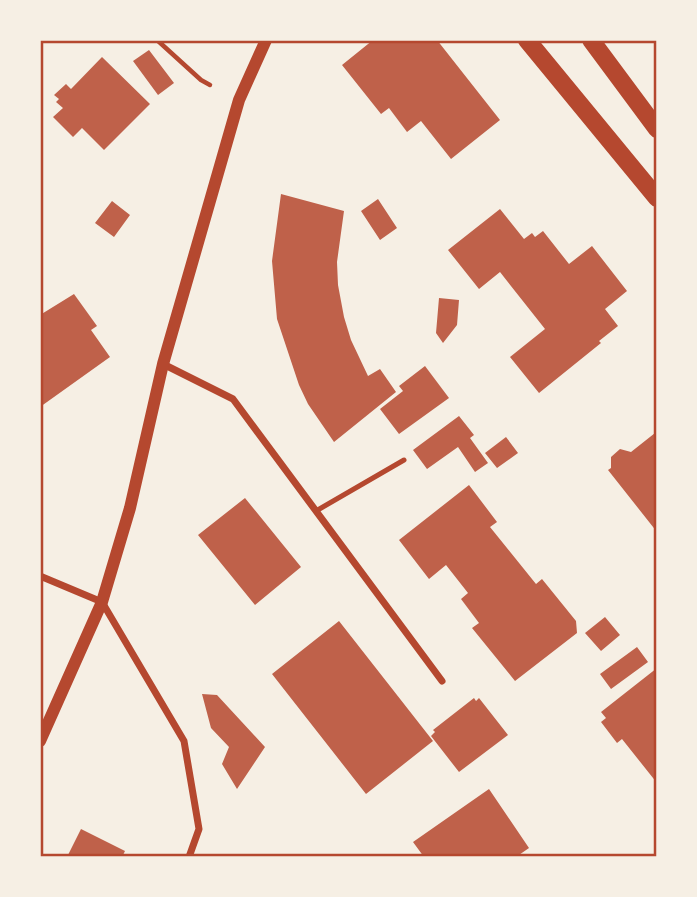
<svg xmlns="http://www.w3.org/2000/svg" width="697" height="897" viewBox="0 0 697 897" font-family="'IBM Plex Sans',sans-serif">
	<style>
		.building { fill: #bf614a }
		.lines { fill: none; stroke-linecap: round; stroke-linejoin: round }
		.path { stroke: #b5482f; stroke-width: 4.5 }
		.service { stroke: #b5482f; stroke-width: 5 }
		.minor { stroke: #b5482f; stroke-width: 7 }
		.tertiary { stroke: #b5482f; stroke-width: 12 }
		.primary { stroke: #b5482f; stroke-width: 18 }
		.neatline { fill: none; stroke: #b5482f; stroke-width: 2.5 }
	</style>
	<rect width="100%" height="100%" fill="#f6efe4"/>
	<!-- building -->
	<path class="building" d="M373,40h64l63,80 -49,39 -30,-38 -14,11 -18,-24 -8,6 -39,-49z
		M149,50l25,33 -16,12 -25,-34z
		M102,57l48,47 -46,46 -22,-22 -9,9 -20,-20 10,-9 -7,-6 3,-3 -5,-4 12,-11 5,5z
		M281,194l63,17 -7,51 1,23 6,32 7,23 17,36 12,-7 16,23 -62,50 -26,-38 -9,-19 -22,-66 -5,-58z
		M378,199l19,29 -17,12 -19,-29z
		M112,201l18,14 -16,22 -19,-14z
		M500,209l24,30 8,-6 3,4 8,-6 26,33 23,-18 35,45 -22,18 13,17 -19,15 2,2 -62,50 -29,-36 35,-28 -45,-57 -21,17 -31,-39z
		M74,294l23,32 -6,4 19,27 -70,50v-92z
		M439,298l20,2 -2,25 -14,18 -7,-10z
		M425,366l24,32 -50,36 -19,-25 23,-18 -4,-5z
		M459,416l15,19 -4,3 18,25 -13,9 -17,-25 -31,22 -14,-19z
		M655,433l2,3v96l-49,-62 3,-2v-11l9,-8 11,3z
		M506,437l12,16 -21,15 -12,-15z
		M469,485l28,37 -7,5 46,57 6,-5 34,42 1,12 -62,48 -43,-53 7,-5 -18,-24 7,-6 -22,-28 -17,14 -30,-39z
		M245,498l56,69 -46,38 -57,-70z
		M605,617l15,18 -19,16 -16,-18z
		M339,621l94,120 -67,53 -94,-120z
		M637,647l11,15 -37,27 -11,-15z
		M657,668v115l-35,-44 -5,4 -16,-21 5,-4 -5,-6z
		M202,694l15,1 48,52 -28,42 -15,-25 7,-17 -18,-19z
		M474,698l2,3 3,-3 29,37 -49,37 -28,-36 4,-4 -2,-2z
		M489,789l40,59 -13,9h-92l-11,-15z
		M81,829l44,22 -3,6h-55z"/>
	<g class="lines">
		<!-- path -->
		<path class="path" d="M157,40l44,40 9,5"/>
		<!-- service -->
		<path class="service" d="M316,511l88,-51"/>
		<!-- minor -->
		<path class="minor" d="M163,364l70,35 209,282
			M40,576l62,26 82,139 15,88 -10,28"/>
		<!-- tertiary -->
		<path class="tertiary" d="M40,741l62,-139 28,-94 33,-144 76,-264 27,-60"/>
		<!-- primary -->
		<path class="primary" d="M527,40l130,158
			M591,40l66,89"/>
	</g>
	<!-- border -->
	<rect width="697" height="897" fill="none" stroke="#f6efe4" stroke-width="84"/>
	<rect x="42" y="42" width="613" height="813" class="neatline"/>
</svg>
